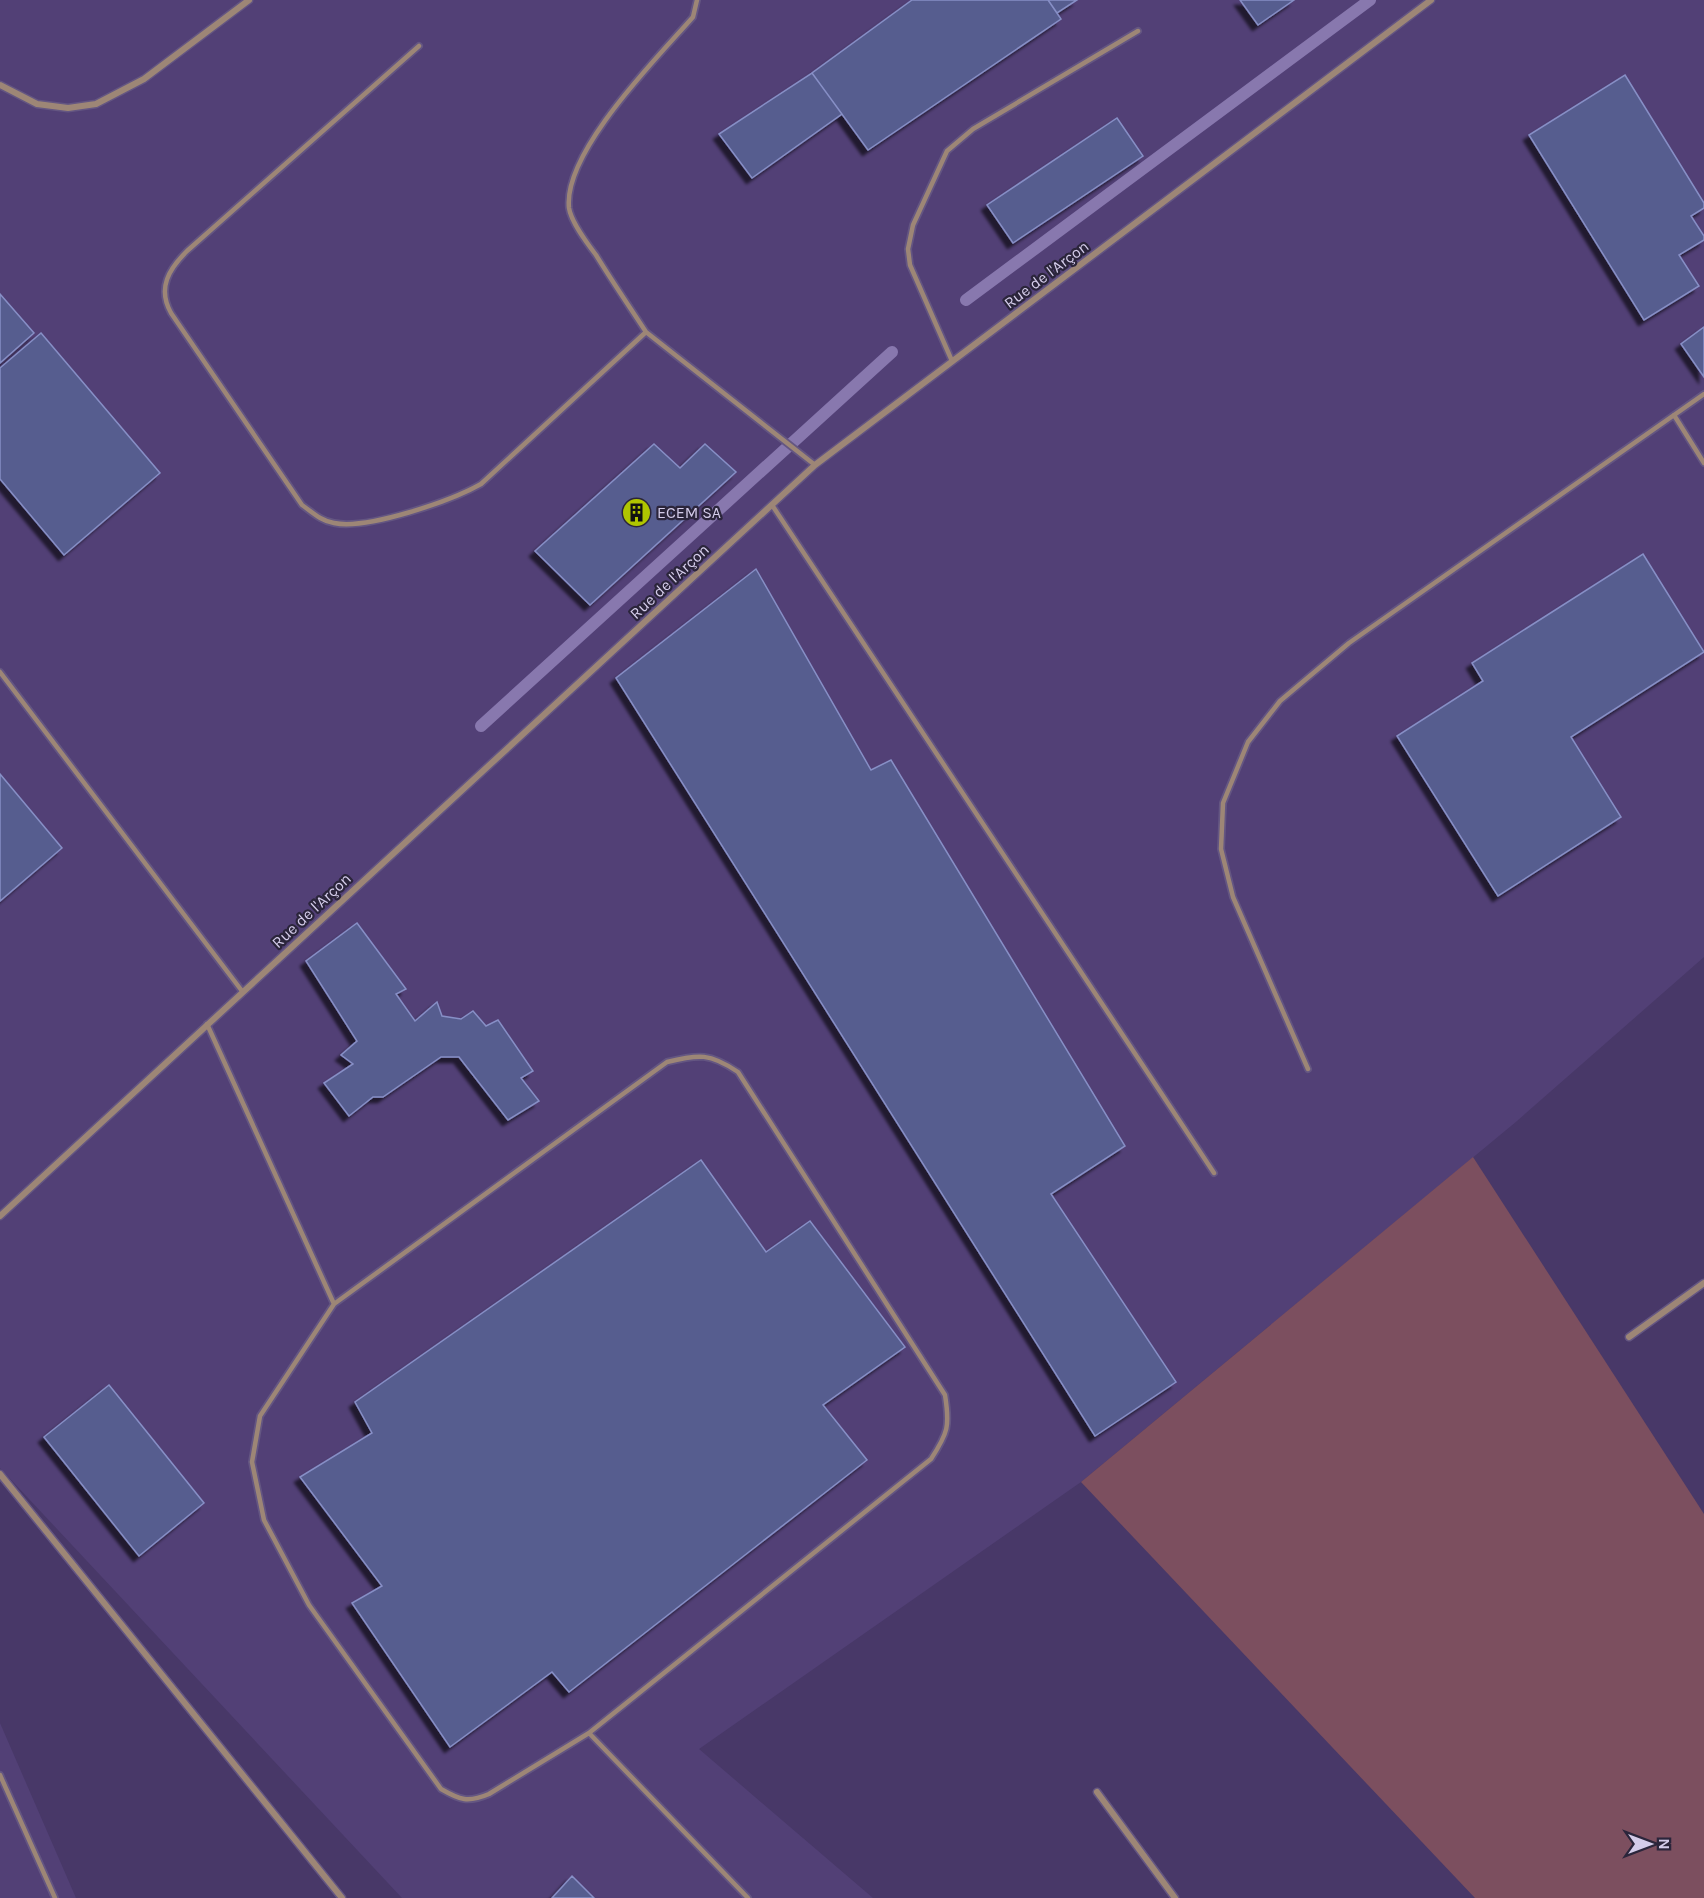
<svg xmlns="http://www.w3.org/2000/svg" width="1704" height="1898" viewBox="0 0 1704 1898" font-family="Karla,sans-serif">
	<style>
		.built { fill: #524076 }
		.green { fill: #7c4f5f }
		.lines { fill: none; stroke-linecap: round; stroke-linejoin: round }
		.stream { stroke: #8878ae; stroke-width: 12 }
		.building { fill: #565d8f; stroke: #878fc6; stroke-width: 1.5; filter: url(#shadow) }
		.service-casing { stroke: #645682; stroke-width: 8 }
		.minor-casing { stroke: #645682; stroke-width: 9 }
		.service { stroke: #9d8676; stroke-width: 4.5 }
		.minor { stroke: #9d8676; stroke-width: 6 }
		.labels { text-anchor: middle; stroke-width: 4.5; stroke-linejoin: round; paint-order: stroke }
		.street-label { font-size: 16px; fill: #d4ccea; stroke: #2b253b }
		.poi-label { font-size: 16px; fill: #d4ccea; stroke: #2b253b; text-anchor: start }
	</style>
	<defs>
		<filter id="shadow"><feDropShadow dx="-5.5" dy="5.5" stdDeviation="1.5" flood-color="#0009"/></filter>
	</defs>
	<rect width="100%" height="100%" fill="#483868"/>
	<!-- built -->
	<path class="built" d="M0,0h1704v957l-187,164 -436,361 -382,267 174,149h-471l-402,-430z
		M0,1723l76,175h-76z"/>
	<!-- green -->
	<path class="green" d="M1473,1157l231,357v384h-229l-394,-416z"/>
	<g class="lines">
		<!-- stream -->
		<path class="stream" d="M966,300l404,-300
			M481,726l411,-374"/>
	</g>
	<!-- building -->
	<path class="building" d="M912,0h136l13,19 -193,131 -56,-77z
		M1048,0h29l-20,13z
		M1240,0h54l-36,25z
		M812,73l30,41 -90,64 -33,-44z
		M1625,75l79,128v5l-13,8 13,20v4l-25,15 20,31 -55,34 -115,-185z
		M1117,118l26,38 -130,87 -26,-38z
		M0,294l34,39 -34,30z
		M1704,327v50l-23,-33z
		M41,333l119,140 -96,82 -64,-76v-111z
		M654,444l26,24 25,-24 31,28 -146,133 -55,-54z
		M1643,554l61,98 -133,85 50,80 -123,79 -101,-160 86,-55 -11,-18z
		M756,569l115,201 20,-10 234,386 -74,48 125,188 -81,54 -479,-758z
		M0,774l62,74 -62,53z
		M357,923l49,66 -10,5 19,27 22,-19 5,14 19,3 12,-8 13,15 12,-6 35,51 -12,7 18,23 -31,19 -49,-63h-18l-58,40h-10l-24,19 -25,-33 29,-19 -12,-9 16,-14 -51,-80z
		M701,1160l65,92 44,-31 95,126 -82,58 44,55 -298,232 -17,-20 -102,75 -98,-144 30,-17 -82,-109 72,-44 -17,-31z
		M109,1385l95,118 -65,53 -95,-119z
		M572,1876l22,22h-42z"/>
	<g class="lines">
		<defs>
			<path id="service" d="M419,46l-232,205c-18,18 -30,37 -16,62l131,192c10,7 19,16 32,18 33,7 117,-22 147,-39l165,-152 169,133
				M646,332c-17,-26 -34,-51 -50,-77 -9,-12 -25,-33 -27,-47 -6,-56 88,-150 124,-191l4,-17
				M952,361l-42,-96 -2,-16 5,-24 34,-74 26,-22 165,-98
				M1674,415l30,48
				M772,505l442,668
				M0,672l242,319
				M207,1024l127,280 333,-242c32,-8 43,-9 71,10l207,323c5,31 3,38 -14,64l-342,274
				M1308,1069l-75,-172 -12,-48 2,-46 25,-61 32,-41 69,-58 355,-249
				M334,1304l-74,112 -8,46 12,58 45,85 132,184c19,11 27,14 48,5l100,-61 159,165
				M0,1775l55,123"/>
			<path id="minor" d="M0,85l37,19 31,4 28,-4 48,-25 105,-79
				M0,1216l815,-751 616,-465
				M1629,1337l75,-54
				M0,1474l342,424
				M1097,1792l78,106"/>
		</defs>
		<!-- service casing -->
		<use href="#service" class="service-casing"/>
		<!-- minor casing -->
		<use href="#minor" class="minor-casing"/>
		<!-- service -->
		<use href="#service" class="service"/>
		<!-- minor -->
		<use href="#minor" class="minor"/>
	</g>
	<!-- icons -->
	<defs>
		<symbol id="building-disc" viewBox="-11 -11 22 22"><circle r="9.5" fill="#b0c500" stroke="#2b253b"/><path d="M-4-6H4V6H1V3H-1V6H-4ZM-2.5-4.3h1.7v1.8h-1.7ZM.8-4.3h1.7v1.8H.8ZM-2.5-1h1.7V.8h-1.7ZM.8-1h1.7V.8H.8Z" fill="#111"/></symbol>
	</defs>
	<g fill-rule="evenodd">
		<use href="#building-disc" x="620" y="496" width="33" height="33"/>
	</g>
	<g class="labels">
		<!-- street labels -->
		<g class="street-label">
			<text transform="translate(1046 274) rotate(-37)" y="6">Rue de l'Arçon</text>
			<text transform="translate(669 581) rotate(-43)" y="6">Rue de l'Arçon</text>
			<text transform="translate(311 910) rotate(-43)" y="6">Rue de l'Arçon</text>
		</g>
		<!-- poi labels -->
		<g class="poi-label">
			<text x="657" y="518">ECEM SA</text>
		</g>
	</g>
	<!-- north arrow -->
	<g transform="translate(1650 1844) rotate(90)" stroke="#2b253b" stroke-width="4.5" paint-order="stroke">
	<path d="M0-4.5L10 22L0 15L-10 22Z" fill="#d4ccea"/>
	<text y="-9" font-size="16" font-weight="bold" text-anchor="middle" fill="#d4ccea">N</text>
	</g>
</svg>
